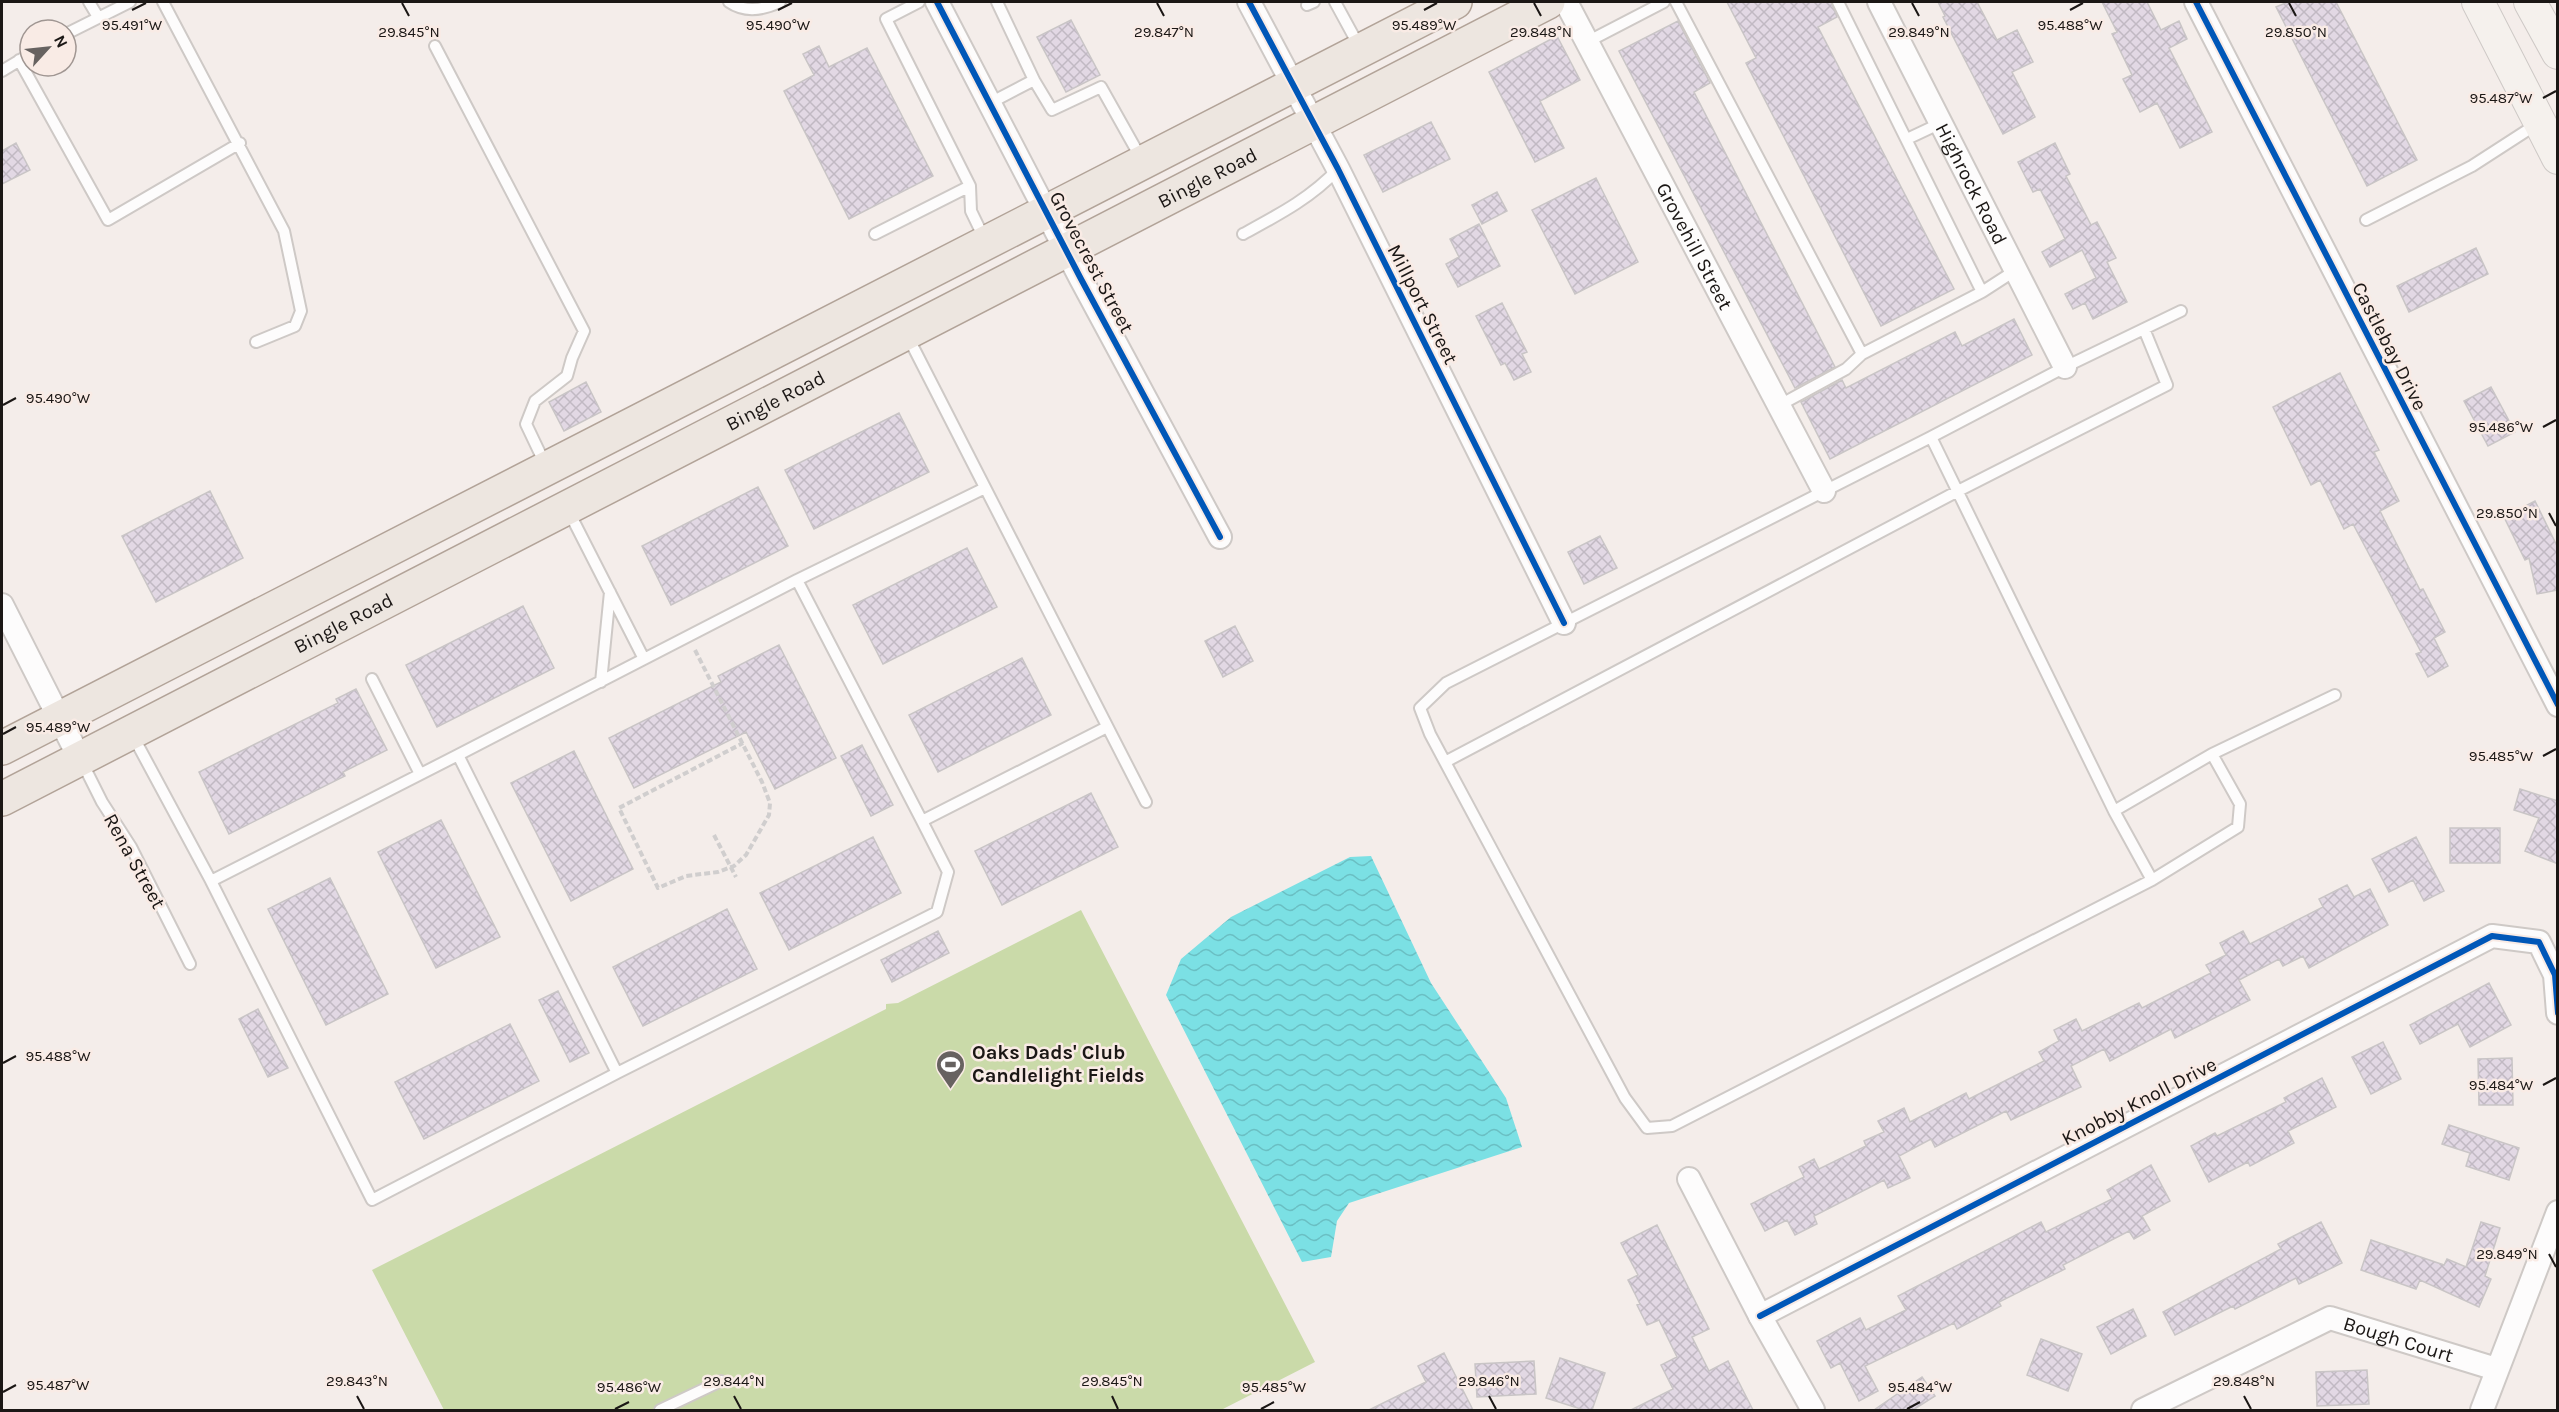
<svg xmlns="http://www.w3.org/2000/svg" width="2559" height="1412" viewBox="0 0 2559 1412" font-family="Karla,sans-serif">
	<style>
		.pitch { fill: #cadaa9 }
		.water { fill: url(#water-waves) }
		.building { fill: url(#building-cross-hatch); stroke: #c9c5c6; stroke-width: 1.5 }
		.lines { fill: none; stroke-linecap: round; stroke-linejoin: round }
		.lane-casing { stroke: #cec9c6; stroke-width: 14 }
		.street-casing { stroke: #cec9c6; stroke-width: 26 }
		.secondary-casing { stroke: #cec9c6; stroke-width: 34 }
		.primary-casing { stroke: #b2a398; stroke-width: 36 }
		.path { stroke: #d0cece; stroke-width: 4; stroke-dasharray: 6 3; stroke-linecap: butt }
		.lane { stroke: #fdfcfc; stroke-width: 10 }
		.street { stroke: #fdfcfc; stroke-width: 22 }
		.secondary { stroke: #f5f1ed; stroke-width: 32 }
		.primary { stroke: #ede6e0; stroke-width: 33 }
		.cycleway-casing { stroke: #f9ebe5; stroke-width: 10 }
		.cycleway { stroke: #0057b8; stroke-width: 6 }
		.ticks { fill: none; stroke: #1b1715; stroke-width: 2 }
		.labels { text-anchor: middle; stroke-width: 5; stroke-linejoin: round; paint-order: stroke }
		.street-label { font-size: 20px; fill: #1b1715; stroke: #f9ebe5 }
		.poi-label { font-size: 20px; font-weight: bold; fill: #1b1715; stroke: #f9ebe5; text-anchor: start }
		.ticks-label { font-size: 15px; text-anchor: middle; fill: #1b1715; stroke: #f9ebe5; stroke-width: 5; stroke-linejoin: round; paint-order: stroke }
	</style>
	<defs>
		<pattern id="water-waves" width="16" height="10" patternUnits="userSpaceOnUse" patternTransform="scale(1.5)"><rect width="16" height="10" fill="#7be0e4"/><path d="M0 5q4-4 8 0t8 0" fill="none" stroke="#6abfc3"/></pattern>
		<pattern id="building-cross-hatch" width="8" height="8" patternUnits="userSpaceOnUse" patternTransform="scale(1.5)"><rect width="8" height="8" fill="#e2d8e4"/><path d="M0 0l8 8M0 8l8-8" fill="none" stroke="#c1b9c3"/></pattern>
	</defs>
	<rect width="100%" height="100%" fill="#f4edea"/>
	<!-- pitch -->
	<path class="pitch" d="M1081,910l234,452 -94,48h-777l-72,-140 514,-261v-5l12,-1z"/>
	<!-- water -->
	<path class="water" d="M1371,856l60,127 75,115 16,49 -173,56 -12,18 -6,36 -29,5 -136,-267 15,-36 50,-42 119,-60z"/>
	<!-- building -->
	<path class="building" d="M1727,2h104l6,15 -19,10 136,262 -73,37 -135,-263 10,-5z
		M1938,2h39l20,38 20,-10 16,32 -21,10 23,45 -32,17 -60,-117 2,-1z
		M2102,2h45l14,28 18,-9 8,18 -18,9 43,84 -32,16 -23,-45 -17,9 -17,-33 9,-4 -20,-41 5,-2z
		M2288,2h48l81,158 -50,26 -91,-179z
		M1071,20l29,55 -34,17 -29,-55z
		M1678,21l32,62 -16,9 141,275 -40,21 -176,-337z
		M1557,36l23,44 -40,21 24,47 -29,14 -46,-90z
		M819,46l10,21 38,-19 66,128 -84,43 -65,-128 30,-16 -11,-21z
		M1431,122l19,37 -67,33 -19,-37z
		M16,143l14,27 -28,14v-33z
		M2055,143l15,31 -4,2 25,49 6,-3 19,36 -9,4 20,40 -34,17 -8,-16 -12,6 -8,-15 31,-16 -14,-28 -32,17 -8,-15 23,-13 -25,-50 -7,3 -15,-30z
		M1596,178l42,84 -63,32 -43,-84z
		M1497,192l10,19 -25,13 -10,-19z
		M1479,224l21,42 -42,21 -12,-23 13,-7 -9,-18z
		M2476,248l12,26 -79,38 -12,-26z
		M1502,303l25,49 -5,2 9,18 -17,8 -9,-17 -4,2 -25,-49z
		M2014,319l18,36 -202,104 -29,-57 41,-22 4,8 109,-56 7,14z
		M2340,373l39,77 -5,2 25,49 -19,10 40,79 3,-1 22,43 -11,6 14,28 -20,11 -12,-23 5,-2 -68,-128 -9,5 -24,-49 -9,5 -38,-78z
		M586,382l15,30 -37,19 -15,-29z
		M2491,387l24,45 -27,14 -24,-45z
		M899,413l30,59 -115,57 -29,-59z
		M758,487l30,59 -117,59 -29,-59z
		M210,491l33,67 -87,44 -34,-66z
		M2535,501l23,47v42l-21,4 -8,-36 -4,2 -21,-43z
		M1600,536l17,32 -33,16 -16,-32z
		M967,548l30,59 -114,57 -30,-59z
		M523,606l31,62 -117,59 -31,-62z
		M1235,626l18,35 -30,16 -18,-36z
		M779,645l57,113 -61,31 -29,-57 -112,56 -25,-50 112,-56 -3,-6z
		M1022,658l29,57 -113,57 -29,-57z
		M356,689l31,61 -44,22 2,4 -116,58 -30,-62 139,-69 -2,-4z
		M862,745l31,60 -22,11 -30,-60z
		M574,751l59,118 -62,32 -60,-118z
		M2520,789l38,12v63l-33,-13 14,-33 -25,-8z
		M1091,793l27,54 -116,58 -27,-54z
		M441,820l59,117 -64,31 -58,-116z
		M2450,828h50v35h-50z
		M873,837l28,56 -112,57 -29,-57z
		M2416,837l28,54 -20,10 -11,-21 -24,12 -17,-33z
		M330,878l58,116 -62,31 -58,-116z
		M2347,885l7,12 16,-8 18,36 -79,43 -6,-12 -20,10 -4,-7 -40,21 11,20 -75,38 -4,-9 -61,32 -6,-12 -33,17 10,21 -70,33 -5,-9 -71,36 -4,-8 -32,17 11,22 -22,10 -4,-8 -70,36 3,8 -22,11 -8,-15 -22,11 -14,-27 53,-27 -5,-10 15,-8 5,10 47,-23 -2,-5 20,-9 -6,-11 26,-13 6,14 56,-29 3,6 75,-38 -5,-9 20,-11 -5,-11 22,-11 6,12 57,-28 3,5 69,-35 -5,-8 20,-10 -6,-12 23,-12 7,13 73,-37 -4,-8z
		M727,909l30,60 -114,57 -30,-59z
		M938,931l11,22 -57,29 -11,-22z
		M2489,983l22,42 -41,22 -12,-23 -38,20 -10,-19z
		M558,991l31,62 -19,9 -31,-62z
		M258,1009l30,59 -20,9 -29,-58z
		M510,1024l29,57 -115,58 -29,-57z
		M2383,1042l18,37 -30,15 -19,-37z
		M2512,1058l1,47h-34l-1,-46z
		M2322,1078l14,29 -48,24 6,12 -44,23 -2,-4 -39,20 -18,-36 24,-13 2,3 69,-34 -2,-4z
		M2449,1125l70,23 -10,32 -43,-14 4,-13 -28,-9z
		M2151,1165l19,36 -28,15 8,14 -16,9 -5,-8 -66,34 2,4 -66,33 2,4 -44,23 -3,-6 -89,43 13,25 -19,10 -19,-38 -9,5 -14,-27 43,-23 6,12 40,-20 -8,-14 143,-74 5,10 66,-33 -5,-9z
		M2321,1222l21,41 -43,21 -3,-6 -61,31 -2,-3 -58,29 -12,-23 118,-63 -3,-5z
		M2481,1222l19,6 -15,48 6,3 -12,28 -59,-27 -4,9 -55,-19 10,-30 73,25 3,-6 19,8z
		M1657,1225l52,104 -17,8 17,34 19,-10 25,49h-122l42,-21 -12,-24 16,-8 -18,-37 -12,5 -10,-20 3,-1 -12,-24 10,-5 -17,-32z
		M2133,1309l13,27 -35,18 -14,-27z
		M2041,1339l41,15 -14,37 -41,-16z
		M1444,1353l29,57h-104l57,-28 -8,-16z
		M1560,1358l45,15 -13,37h-8l-38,-12z
		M1534,1361l2,33 -59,3 -2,-33z
		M2367,1370l2,34 -52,2 -1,-34z
		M1922,1377l13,19 -22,14h-39z"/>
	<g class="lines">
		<defs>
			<path id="lane" d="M89,2l9,15
				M163,2l121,229 17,80 -6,15 -39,16
				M729,2c16,11 34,8 51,0
				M919,2l-33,17 84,167 1,25 14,29
				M1335,2l24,44
				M1676,2l186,352 120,-62 -144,-290
				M1307,5l7,-3
				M66,34l64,-32
				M1587,42l77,-40
				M435,46l149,285 -12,27 -5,18 -32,25 -9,23 20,42
				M19,60l89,160 132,-77
				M2,71l28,-17
				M1034,80l18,30 49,-23 41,73
				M990,103l44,-23 -37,-78
				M1907,139l34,-16
				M2366,220l106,-54 65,-42
				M875,234l95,-48
				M1243,234c35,-19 68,-36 95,-65
				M1982,292l34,-22
				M907,335l239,467
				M1778,406l68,-37 16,-15
				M1931,437l134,-70 116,-56
				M985,488l-188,92 125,241 185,-94
				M569,512l75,147
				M797,580l-339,175 159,318 320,-161 11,-40 -26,-51
				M372,679l48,95
				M601,682l9,-90
				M133,736l78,145
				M2212,754l-98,57 -183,-374 -485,246 -26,25 10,26 195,364 22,30 25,-2 480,-246 86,-53 2,-23 -28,-50 123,-59
				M458,755l-247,126 161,319 245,-127
				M82,762l20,40 29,45 59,117
				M1445,762l513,-271 209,-106 -23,-56
				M2114,811l38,69
				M660,1410l61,-29"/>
			<g id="street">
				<path d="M937,2l144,277 139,258"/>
				<path d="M1249,2l89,167 226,454"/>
				<path id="s1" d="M1566,2l258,489"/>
				<path id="s2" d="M1879,2l186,365"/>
				<path d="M2196,2l362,703"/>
				<path d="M2,605l78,154"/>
				<path d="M1689,1179l71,137 53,94"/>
				<path d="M1760,1316l732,-380 47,6 16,33 3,38"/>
				<path id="s3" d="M2143,1410l187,-92 166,51"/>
				<path d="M2482,1410l76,-198"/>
			</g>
			<path id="secondary" d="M2478,2l80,156
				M2530,2l28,51"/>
			<g id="primary">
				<path d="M2,748l1453,-746"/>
				<path id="s4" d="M2,799l1546,-797"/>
			</g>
		</defs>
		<!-- lane casing -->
		<use href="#lane" class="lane-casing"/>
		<!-- street casing -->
		<use href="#street" class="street-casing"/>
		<!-- secondary casing -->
		<use href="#secondary" class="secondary-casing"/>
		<!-- primary casing -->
		<use href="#primary" class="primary-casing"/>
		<!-- path -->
		<path class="path" d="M695,650l67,132 8,21 -1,12 -23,40 -12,11 -16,6 -32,4 -28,12 -39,-80 124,-65
			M714,835l22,42"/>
		<!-- lane -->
		<use href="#lane" class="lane"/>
		<!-- street -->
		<use href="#street" class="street"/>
		<!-- secondary -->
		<use href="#secondary" class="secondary"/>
		<!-- primary -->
		<use href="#primary" class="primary"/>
		<defs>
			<path id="cycleway" d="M937,2l144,277 139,258
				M1249,2l89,167 226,454
				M2196,2l362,703
				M1760,1316l732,-380 47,6 16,33 3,38"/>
		</defs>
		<!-- cycleway casing -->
		<use href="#cycleway" class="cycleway-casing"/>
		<!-- cycleway -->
		<use href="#cycleway" class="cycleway"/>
	</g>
	<!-- ticks -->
	<path class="ticks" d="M402,3l7,13M1157,3l7,13M1534,3l7,13M1912,3l7,13M2289,3l7,13M132,10l14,-7M778,10l14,-7M1424,10l13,-7M2070,10l13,-7M2543,98l13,-7M3,405l13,-7M2543,427l13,-7M2549,513l7,13M3,734l13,-7M2543,756l13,-7M3,1063l13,-7M2543,1085l13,-7M2549,1254l7,13M3,1392l13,-7M357,1396l7,13M734,1396l7,13M1112,1396l6,13M1489,1396l7,13M2244,1396l7,13M615,1409l14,-7M1261,1409l13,-7M1907,1409l13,-7"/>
	<!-- icons -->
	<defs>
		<symbol id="stadium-pin" viewBox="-11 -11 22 30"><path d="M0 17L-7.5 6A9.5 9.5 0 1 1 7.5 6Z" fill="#676260" stroke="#f9ebe5"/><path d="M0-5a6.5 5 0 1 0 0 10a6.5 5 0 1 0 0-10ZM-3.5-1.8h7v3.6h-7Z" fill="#fff"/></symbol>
	</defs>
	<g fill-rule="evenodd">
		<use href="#stadium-pin" x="934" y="1048" width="33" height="45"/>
	</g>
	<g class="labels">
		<!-- street labels -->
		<g class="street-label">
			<text dy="7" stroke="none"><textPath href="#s4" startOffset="1356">Bingle Road</textPath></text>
			<text dy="7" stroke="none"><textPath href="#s2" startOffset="204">Highrock Road</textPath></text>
			<text dy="7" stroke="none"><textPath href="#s1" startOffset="276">Grovehill Street</textPath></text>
			<text transform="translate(1092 262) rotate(62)" y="7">Grovecrest Street</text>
			<text transform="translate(1423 304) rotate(63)" y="7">Millport Street</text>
			<text transform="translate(2390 346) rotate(63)" y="7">Castlebay Drive</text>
			<text dy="7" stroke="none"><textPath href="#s4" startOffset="870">Bingle Road</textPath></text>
			<text dy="7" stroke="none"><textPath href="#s4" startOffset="384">Bingle Road</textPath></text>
			<text transform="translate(135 861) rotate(61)" y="7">Rena Street</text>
			<text transform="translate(2139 1101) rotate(-27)" y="7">Knobby Knoll Drive</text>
			<text dy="7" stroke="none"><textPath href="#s3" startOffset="280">Bough Court</textPath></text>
		</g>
		<!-- poi labels -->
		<g class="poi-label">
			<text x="972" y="1059">Oaks Dads' Club<tspan x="972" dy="23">Candlelight Fields</tspan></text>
		</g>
	</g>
	<g class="ticks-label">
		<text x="132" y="30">95.491°W</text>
		<text x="778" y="30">95.490°W</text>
		<text x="1424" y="30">95.489°W</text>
		<text x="2070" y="30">95.488°W</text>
		<text x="409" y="37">29.845°N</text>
		<text x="1164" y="37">29.847°N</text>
		<text x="1541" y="37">29.848°N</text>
		<text x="1919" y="37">29.849°N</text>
		<text x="2296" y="37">29.850°N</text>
		<text x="2501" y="103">95.487°W</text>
		<text x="58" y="403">95.490°W</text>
		<text x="2501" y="432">95.486°W</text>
		<text x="2507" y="518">29.850°N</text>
		<text x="58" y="732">95.489°W</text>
		<text x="2501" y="761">95.485°W</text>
		<text x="58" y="1061">95.488°W</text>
		<text x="2501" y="1090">95.484°W</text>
		<text x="2507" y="1259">29.849°N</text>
		<text x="357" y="1386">29.843°N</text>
		<text x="734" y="1386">29.844°N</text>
		<text x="1112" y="1386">29.845°N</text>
		<text x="1489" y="1386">29.846°N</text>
		<text x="2244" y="1386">29.848°N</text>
		<text x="58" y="1390">95.487°W</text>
		<text x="629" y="1392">95.486°W</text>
		<text x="1274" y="1392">95.485°W</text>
		<text x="1920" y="1392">95.484°W</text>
	</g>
	<!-- border -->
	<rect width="2559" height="1412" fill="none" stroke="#1b1715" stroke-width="6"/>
	<!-- north arrow -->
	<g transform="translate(48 48) rotate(63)"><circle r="28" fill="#f9ebe5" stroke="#a09692" stroke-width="1.5"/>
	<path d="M0-4.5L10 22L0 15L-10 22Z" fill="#676260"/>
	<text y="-9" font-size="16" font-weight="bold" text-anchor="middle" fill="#1b1715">N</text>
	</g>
</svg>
